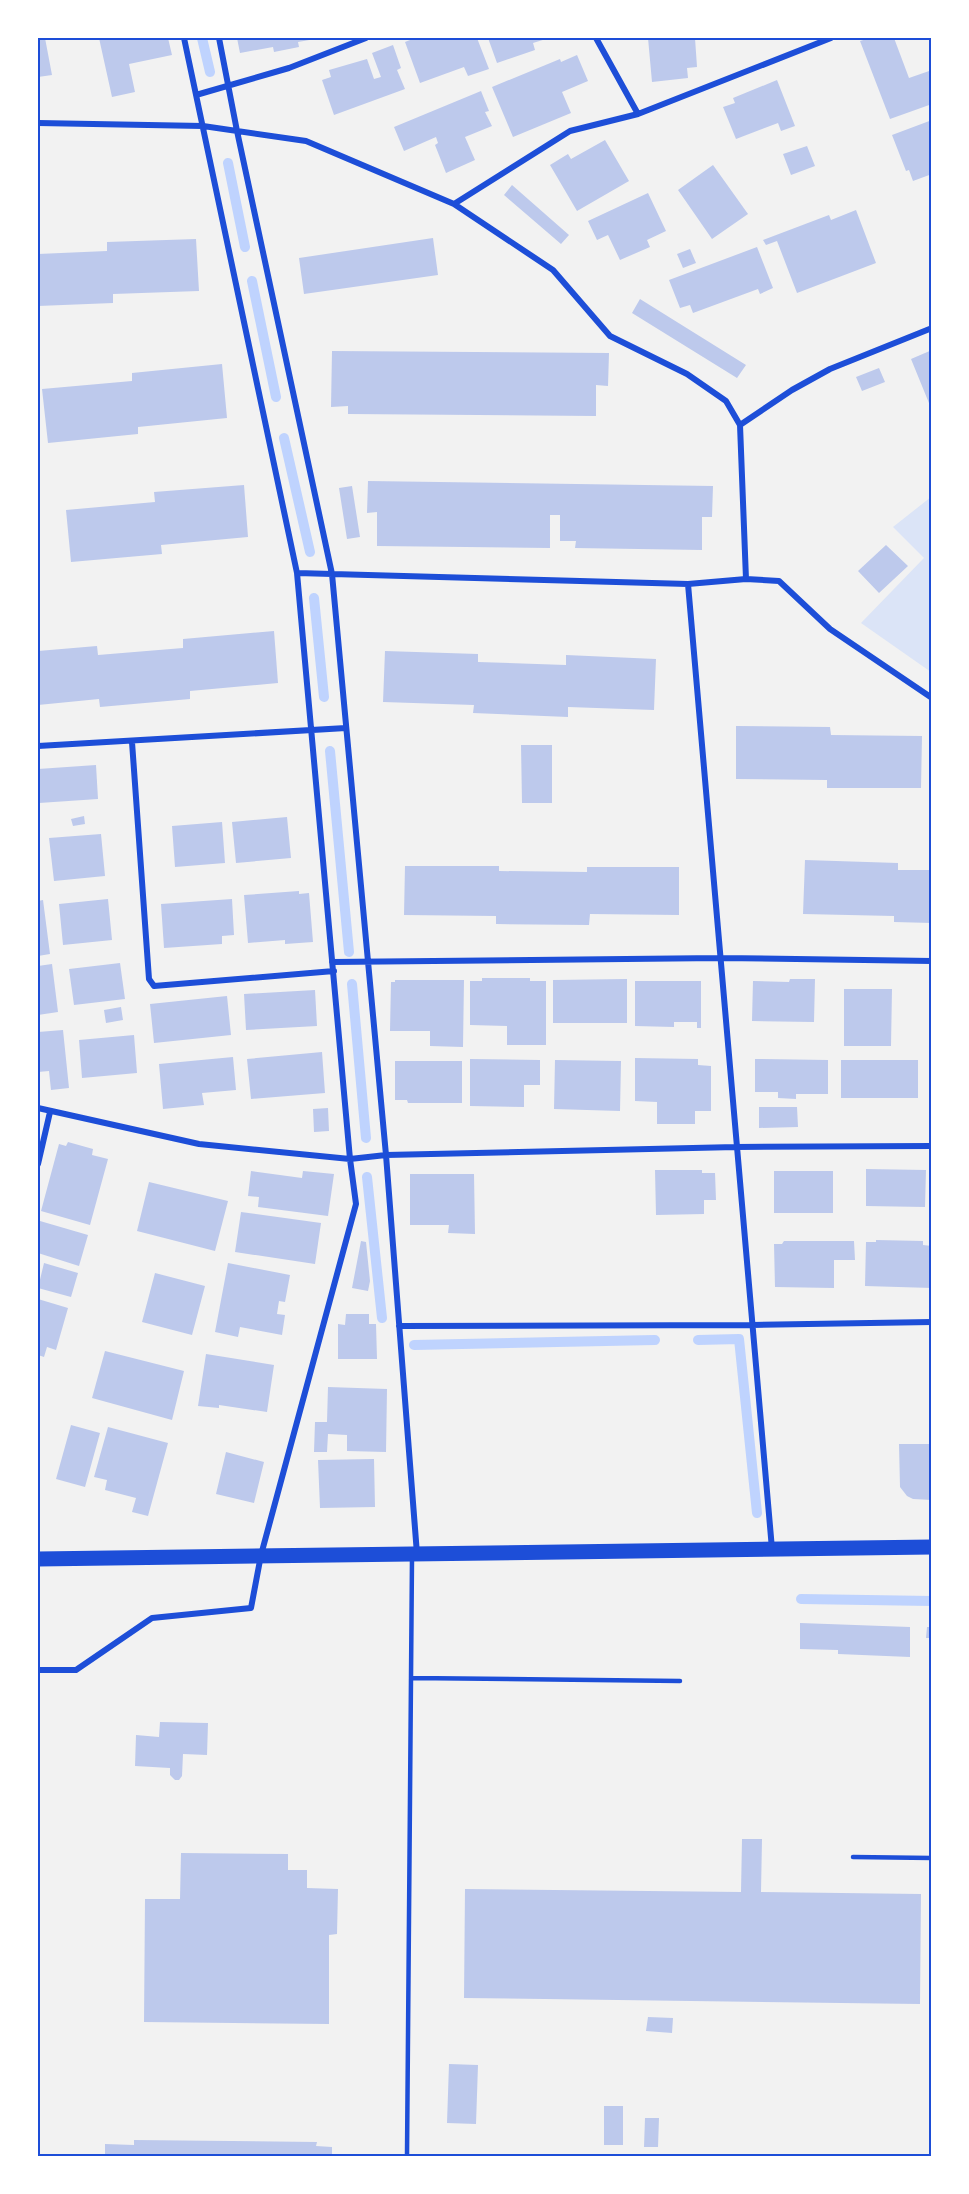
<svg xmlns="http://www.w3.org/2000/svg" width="969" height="2194" viewBox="0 0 969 2194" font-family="Overpass,sans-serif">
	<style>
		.green { fill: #dbe4f7 }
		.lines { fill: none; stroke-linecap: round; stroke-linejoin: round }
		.stream { stroke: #bfd3fe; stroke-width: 10 }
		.building { fill: #bdc9ec }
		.service { stroke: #1d4ed8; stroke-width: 4.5 }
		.minor { stroke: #1d4ed8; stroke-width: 6 }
		.primary { stroke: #1d4ed8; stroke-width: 15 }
		.neatline { fill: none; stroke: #1d4ed8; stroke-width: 2 }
	</style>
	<rect width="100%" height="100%" fill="#f2f2f2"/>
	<!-- green -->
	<path class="green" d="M931,497l1,174 -1,1 -70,-49 63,-65 -31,-31z"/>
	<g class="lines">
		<!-- stream -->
		<path class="stream" d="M202,38l8,34
			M228,163l17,84
			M252,281l24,116
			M284,438l26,114
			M314,598l10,99
			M330,751l19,201
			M352,984l14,154
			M367,1177l15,141
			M698,1340l41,-1 18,174
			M414,1345l241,-5
			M801,1599l131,2"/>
	</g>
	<!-- building -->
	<path class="building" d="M38,38h7l7,37 -14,2z
		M99,38h69l4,17 -43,9 6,28 -23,5z
		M237,38h78v1l-17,3 1,5 -25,5 -1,-5 -33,6z
		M415,38h62l12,31 -21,7 -4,-9 -44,16 -15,-41z
		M488,38h61l-16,5 2,7 -38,13z
		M648,38h47l2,29 -10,1 1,10 -36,4z
		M870,38h24l15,40 23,-8v34l-42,15 -30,-78z
		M393,45l8,23 -4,2 8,19 -71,26 -12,-35 9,-3 -2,-7 38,-11 7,20 7,-2 -9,-24z
		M577,55l11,26 -26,11 9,21 -58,24 -21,-50 68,-28 1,3z
		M777,80l18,46 -14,5 -3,-8 -42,16 -13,-32 12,-4 -2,-5z
		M481,91l8,20 -4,1 7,14 -27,11 10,23 -29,13 -11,-28 3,-2 -2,-6 -32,14 -10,-24z
		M932,120v54l-19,7 -4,-11 -3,1 -14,-36z
		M605,140l24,41 -52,30 -27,-46 18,-11 3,5z
		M807,146l8,20 -24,9 -8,-21z
		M713,165l35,49 -36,25 -34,-49z
		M512,185l57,50 -8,9 -57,-49z
		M648,193l18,38 -19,9 3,7 -30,13 -12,-25 -11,5 -9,-19z
		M856,210l20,53 -79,30 -20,-52 -11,4 -3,-5 66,-25 2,5z
		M433,238l5,37 -134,19 -5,-36z
		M196,239l3,52 -86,3v9l-75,3v-52l69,-3v-9z
		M757,247l16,41 -13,6 -2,-5 -65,24 -3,-8 -10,3 -11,-28z
		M690,249l6,14 -13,5 -6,-14z
		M640,299l106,66 -9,13 -105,-65z
		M932,350v58h-1l-20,-49z
		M332,351l277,2 -1,33 -12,-1v31l-248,-2v-8l-17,1z
		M222,364l5,54 -89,9v7l-90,9 -6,-54 90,-8v-8z
		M879,368l6,14 -23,9 -6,-14z
		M368,481l345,5 -1,31h-10v33l-127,-2 1,-7h-16v-26h-10v33l-173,-2v-34l-10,1z
		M244,485l4,52 -87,8 1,9 -91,8 -5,-52 89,-8 -1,-10z
		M352,486l8,51 -13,2 -8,-51z
		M886,545l22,21 -29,27 -21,-22z
		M274,631l4,52 -88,8v8l-90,8 -1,-8 -61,6v-54l59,-5 1,9 85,-7v-9z
		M385,651l93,3v8l88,3v-10l90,4 -2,51 -86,-3v10l-95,-4 1,-8 -91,-3z
		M736,726l94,1 1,8 91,1 -1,52h-94v-8l-91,-1z
		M521,745h31v58h-30z
		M96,765l2,34 -59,4 -1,-34z
		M84,816l1,8 -12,2 -2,-7z
		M287,817l4,41 -55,5 -4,-41z
		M222,822l3,41 -50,4 -3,-41z
		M101,834l4,42 -51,5 -5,-43z
		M805,860l93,3v7h34v53l-38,-1v-6l-91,-2z
		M405,866h94v5l88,1v-5h92v48l-89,-1 -1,11 -93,-1v-8l-92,-1z
		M299,891v3l10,-1 4,49 -28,2v-4l-37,3 -4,-48z
		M108,899l4,41 -49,5 -4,-41z
		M232,899l2,36 -12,1v8l-58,4 -3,-44z
		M43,900l7,54 -12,2v-55z
		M120,963l5,36 -51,6 -5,-36z
		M52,964l6,48 -20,3v-49z
		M482,978h48v3h16v64h-39v-19l-37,-1v-44h12z
		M627,979v44h-74v-43z
		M790,979h25l-1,43 -62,-1 1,-40 36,1z
		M395,980h69l-1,67 -33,-1v-15h-40l1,-49h4z
		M635,981h66v47h-4v-6h-23v5l-39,-1z
		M844,989h48l-1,57h-47z
		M315,990l2,36 -71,4 -2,-36z
		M227,996l4,39 -77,8 -4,-39z
		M121,1007l2,13 -17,3 -2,-13z
		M63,1030l6,58 -18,2 -2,-19 -11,1v-40z
		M134,1035l3,38 -55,5 -3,-38z
		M322,1052l3,41 -74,6 -4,-40z
		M233,1057l3,33 -34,3 2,12 -41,4 -4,-45z
		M635,1058l63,1v6l13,1v45h-16v13h-38v-22l-22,-1z
		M470,1059l70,1v25h-16v22l-54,-1z
		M755,1059l73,1v34h-32v5l-18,-1v-6h-23z
		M555,1060l66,1 -1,50 -66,-2z
		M841,1060h77v38h-77z
		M395,1061h67v42h-54l-1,-3h-12z
		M759,1107h38l1,20 -39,1z
		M328,1108l1,23 -15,1 -1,-23z
		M68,1142l25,7 -1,6 16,4 -18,66 -49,-14 18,-67 7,2z
		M866,1169l60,1 -1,37 -59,-1z
		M655,1170h47v3h13l1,27h-12v14l-48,1z
		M251,1171l51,7 1,-7 31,3 -6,42 -70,-9 1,-10 -11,-1z
		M774,1171h59v42h-59z
		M410,1174h64l1,60 -27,-1 1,-8h-39z
		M149,1182l79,19 -13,50 -78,-20z
		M241,1212l80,11 -6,41 -80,-12z
		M40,1221l48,14 -9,31 -41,-13v-25z
		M876,1240l47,1v4l9,1v42l-67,-2 1,-44h10z
		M361,1241l5,1 4,39 -2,10 -16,-3z
		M784,1241h70l1,19h-21v28l-59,-1 -1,-43h8z
		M44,1263l34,10 -7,24 -33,-9z
		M228,1263l62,12 -5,27 -6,-1 -2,13 8,1 -3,20 -42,-8 -2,10 -23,-5z
		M155,1273l50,13 -13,49 -50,-13z
		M38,1299l30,9 -12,42 -9,-3 -3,10 -6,-2z
		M346,1314h23v10h7l1,35h-39v-35l7,1z
		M105,1351l79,20 -12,49 -80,-22z
		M206,1354l68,11 -7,47 -48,-7v3l-21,-2z
		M328,1387l59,2 -1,63 -39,-1v-16l-19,-1 -1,18h-13l1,-30h12z
		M71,1425l29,8 -15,54 -29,-8z
		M108,1427l60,16 -20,73 -16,-4 4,-14 -31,-8 2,-10 -13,-3z
		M899,1444h33v56l-19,-1 -6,-3 -7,-9z
		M226,1452l38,10 -10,41 -38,-9z
		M374,1459l1,48 -55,1 -2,-48z
		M800,1623l110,4v30l-72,-3v-4l-38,-1z
		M927,1627h5v11h-6z
		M160,1722l48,1 -1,32 -24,-1 -1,22 -3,4h-4l-5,-5v-7l-35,-2 1,-31 23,2z
		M742,1839h20l-1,53 160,2 -1,110 -456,-6 1,-109 276,3z
		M181,1853l107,1v16h19v18l31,1 -1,45 -8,1v89l-185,-2 1,-123h35z
		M648,2017l25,1 -1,15 -26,-2z
		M449,2064l29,1 -2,59 -29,-1z
		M604,2106h19v39h-19z
		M645,2118h14l-1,29h-14z
		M134,2140l183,2 -1,4 16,1v9h-227v-12l29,1z"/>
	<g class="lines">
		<!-- service -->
		<path class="service" d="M411,1678l269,3
			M853,1857l79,1
			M407,2156l5,-598"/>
		<!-- minor -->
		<path class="minor" d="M219,38l18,93 95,443 54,581 31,399
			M196,95l93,-27 77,-30
			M638,114l193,-76
			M38,123l165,3 103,15 148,63 99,66 57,66 77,38 39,27 14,24 6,154 33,2 51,48 102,69
			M454,204l116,-73 68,-17 -42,-76
			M740,425l52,-35 38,-21 102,-41
			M297,573l391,11 84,965
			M688,584l58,-5
			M132,742l17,237 5,7 180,-15
			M38,746l308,-18
			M332,962l388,-4 212,3
			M38,1108l161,36 151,15 36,-4 350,-8 196,-1
			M38,1164l12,-52
			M399,1326l353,-1 180,-3
			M38,1670h38l76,-52 99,-10 10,-53 95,-351 -6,-45 -53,-586 -113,-535"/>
		<!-- primary -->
		<path class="primary" d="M38,1559l894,-12"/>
	</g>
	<!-- border -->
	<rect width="969" height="2194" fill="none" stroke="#ffffff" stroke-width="78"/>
	<rect x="39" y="39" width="891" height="2116" class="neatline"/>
</svg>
